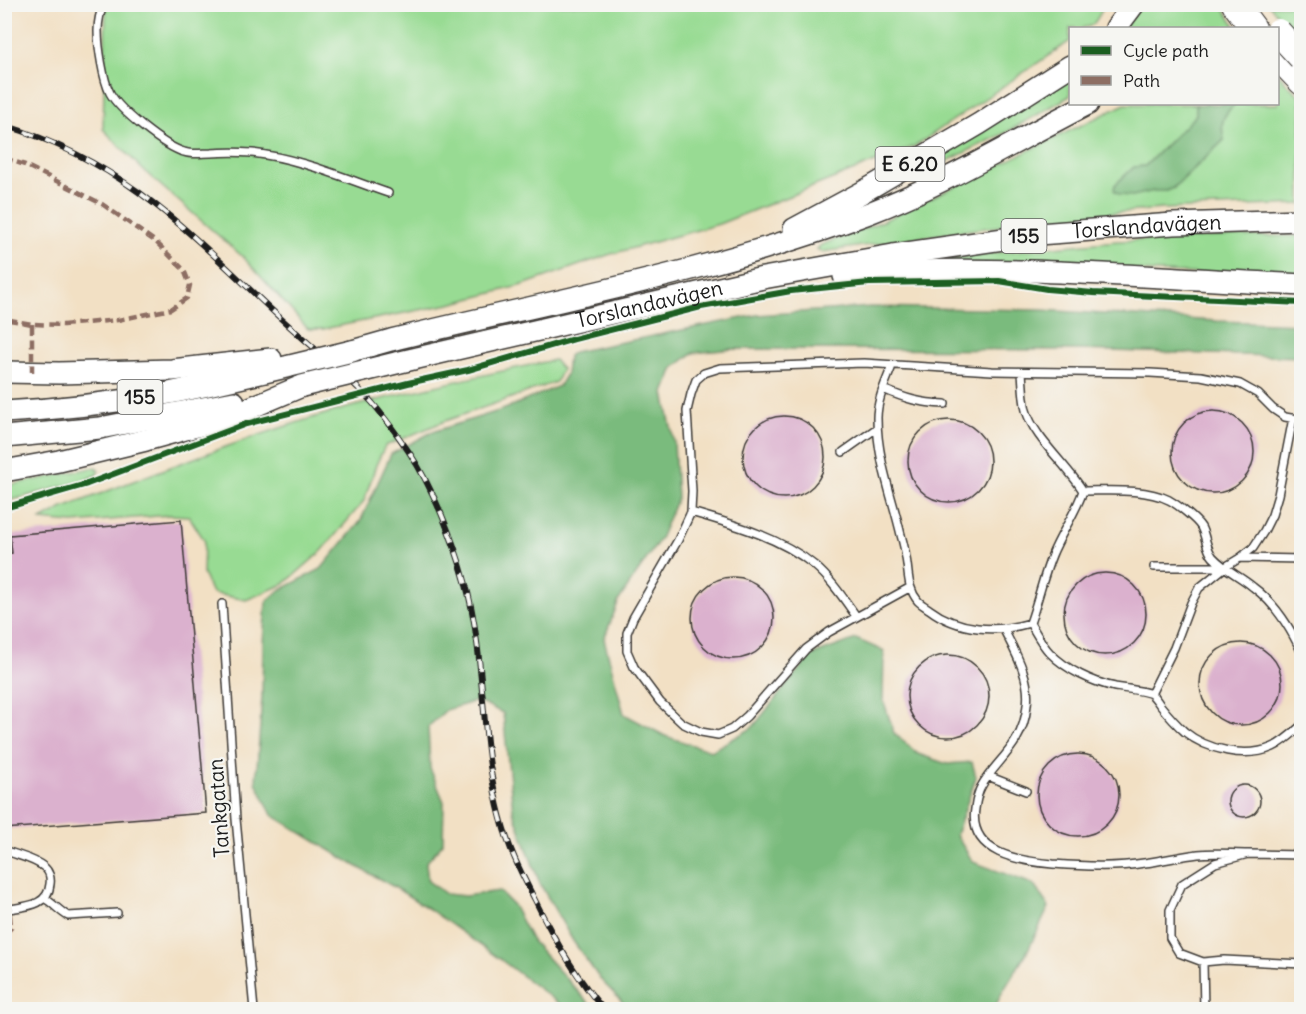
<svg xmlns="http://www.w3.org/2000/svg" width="1306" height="1014" viewBox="0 0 1306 1014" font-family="Delius,sans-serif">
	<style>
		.green { fill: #98db93; stroke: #5a7c58; stroke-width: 1.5 }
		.forest { fill: #7abb7d; stroke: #4b6c4c; stroke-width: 1.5 }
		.building { fill: #dbb1ce }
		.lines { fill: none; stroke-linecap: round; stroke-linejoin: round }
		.lane-casing { stroke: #3c3935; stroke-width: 10 }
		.primary-casing { stroke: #3c3935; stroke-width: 24 }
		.highway-casing { stroke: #3c3935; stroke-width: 28 }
		.lane { stroke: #fff; stroke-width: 7 }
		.primary { stroke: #fff; stroke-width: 21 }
		.highway { stroke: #fff; stroke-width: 26 }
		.rail-casing { stroke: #1c1c1c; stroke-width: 6 }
		.rail { stroke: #f6f6f2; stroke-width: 4; stroke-dasharray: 11; stroke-linecap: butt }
		.primary-bridge-casing { stroke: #3c3935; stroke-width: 24; stroke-linecap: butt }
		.highway-bridge-casing { stroke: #3c3935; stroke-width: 28; stroke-linecap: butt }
		.primary-bridge { stroke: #fff; stroke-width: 21 }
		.highway-bridge { stroke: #fff; stroke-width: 26 }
		.quiet { stroke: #8d6e63; stroke-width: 4.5; stroke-dasharray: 9 4.5; stroke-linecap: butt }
		.cycleway-casing { stroke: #f6f6f2; stroke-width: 10 }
		.cycleway { stroke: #1b5e20; stroke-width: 6 }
		.labels { text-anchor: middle; stroke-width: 4.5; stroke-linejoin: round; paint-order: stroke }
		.shield { fill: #f6f6f2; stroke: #5d5d5c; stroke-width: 1.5 }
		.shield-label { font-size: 20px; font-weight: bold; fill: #1c1c1c }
		.street-label { font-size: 21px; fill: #1c1c1c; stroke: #f6f6f2 }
	</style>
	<rect width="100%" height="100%" fill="#f6f6f2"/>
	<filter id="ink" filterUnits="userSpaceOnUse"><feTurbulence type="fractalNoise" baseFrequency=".0167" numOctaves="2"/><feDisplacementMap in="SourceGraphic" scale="12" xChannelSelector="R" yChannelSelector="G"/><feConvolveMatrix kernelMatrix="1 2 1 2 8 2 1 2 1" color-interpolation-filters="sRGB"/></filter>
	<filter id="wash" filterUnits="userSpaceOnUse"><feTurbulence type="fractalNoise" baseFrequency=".008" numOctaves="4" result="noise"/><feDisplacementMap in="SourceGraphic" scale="24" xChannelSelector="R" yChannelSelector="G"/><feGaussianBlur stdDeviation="1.35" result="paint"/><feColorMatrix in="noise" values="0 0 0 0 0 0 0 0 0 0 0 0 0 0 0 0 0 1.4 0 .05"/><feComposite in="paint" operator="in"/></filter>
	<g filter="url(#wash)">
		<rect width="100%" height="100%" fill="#f2e0c4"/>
		<!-- green -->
		<path class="green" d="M1140,4l81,1 13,18v5h-113z
			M106,5h999c-13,21 -8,23 -35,23v13l-155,105 -196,78 -111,31 -85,30 -73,19 -127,25h-15l-65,-72 -100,-87 -40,-41z
			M1269,5h32v20l-13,1z
			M1070,72v24l-63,36 -74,36 -2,-5z
			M1278,73l9,11 14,13v107l-139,5 -49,4 -136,16 -155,23 -5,-3 4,-4 62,-24 242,-117h72l-1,6v5l-51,51 -11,1 -19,18 52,6 7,-3 50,-48c-4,-18 -2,-24 11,-36h43z
			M1238,236h63v42l-382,-16 82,-10 116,-11z
			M554,360l8,9 -6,13 -111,39 -60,25 -9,19 -12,36 -42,50 -38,33 -38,16 -34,-7 -9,-19 1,-34 -15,-24 -19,-1 -97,8 -32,-3 22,-12c84,-32 167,-65 252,-91 79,-23 159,-40 239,-57z
			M96,467l3,3 -2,5 -14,6 -78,21v-16z"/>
		<!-- forest -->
		<path class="forest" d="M1196,104h39c-13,12 -15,18 -11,36l-51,48 -6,3h-13l-21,5 -13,-1 -6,-5 1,-5 19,-18 11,-1 51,-51z
			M871,307l170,3 176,11 84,3v33l-222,-7 -346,-1 -40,4 -19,15 -10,25 10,49 3,56 -17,41 -41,61 -15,39 20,75 41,22 46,15 41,-23 58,-72 46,-17 28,12 -1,48 11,34 24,21 29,10 25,-2 4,15 -20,58 17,27 60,22 16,23 -23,47 -23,37 -9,18h-365l-29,-30 -27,-38 -33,-57 -27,-73 -10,-98 -26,-12 -31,9 -18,17 2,41 14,34 -1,41 -17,20 2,18 18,13 19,2 34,-5 14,14 19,36 62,68h-28l-65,-49 -72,-51 -33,-21 -40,-22 -84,-51 -16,-33 6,-85 1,-54 3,-41 12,-11 43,-22 39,-47 31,-68 41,-22 73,-23 54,-23 7,-12 2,-18 5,-4 184,-37z"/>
		<g id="blocks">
			<!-- building -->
			<path class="building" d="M1172 452a41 41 0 1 1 82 0a41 41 0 1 1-82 0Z
				M743 457a41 41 0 1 1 82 0a41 41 0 1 1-82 0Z
				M908 461a41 41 0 1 1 82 0a41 41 0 1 1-82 0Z
				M181,520l25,293 -202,16v-275l8,-1 -2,-18z
				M1064 614a41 41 0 1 1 82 0a41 41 0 1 1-82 0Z
				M692 618a41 41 0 1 1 82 0a41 41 0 1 1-82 0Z
				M1200 684a41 41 0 1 1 82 0a41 41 0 1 1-82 0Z
				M907 696a41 41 0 1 1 82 0a41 41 0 1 1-82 0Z
				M1037 795a41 41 0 1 1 82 0a41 41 0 1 1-82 0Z
				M1228 801a16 16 0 1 1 32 0a16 16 0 1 1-32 0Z"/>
		</g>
	</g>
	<g filter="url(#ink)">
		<use href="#blocks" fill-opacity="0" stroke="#3c3935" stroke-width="1.5"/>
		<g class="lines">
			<defs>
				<path id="lane" d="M104,4c-4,8 -6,18 -6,27 0,15 5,49 12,62 9,17 55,54 74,59 8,3 18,1 27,1 14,-1 27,-1 41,0 47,5 92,25 136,40
					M892,366c-6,16 -15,34 -15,52 0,41 15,78 24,117 2,7 4,15 5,23 3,15 1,30 12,43 3,3 8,6 11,8 29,22 67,24 101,14 8,-22 13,-46 22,-68 9,-22 23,-41 31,-64 -15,-25 -50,-54 -57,-81 -3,-12 -3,-26 -4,-38
					M883,389c23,10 37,14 62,15
					M843,452l34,-24
					M1083,491c26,0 62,-3 86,9 9,5 27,19 32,27 5,9 5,22 12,30 12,13 27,19 40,30 22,16 38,42 49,66
					M691,512c41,12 89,25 123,53 17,14 30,34 42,51
					M1240,558l62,1
					M1154,567h70
					M909,588l-80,44 -23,17 -59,67 -15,13 -14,6 -17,-3 -19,-9 -22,-21 -26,-35 -7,-16v-18l6,-15 45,-78 13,-28 1,-21 -5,-80 4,-17 5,-14 8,-7 16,-5 144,-5 128,8 158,2 51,3 39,8 18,10 15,15 12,8 17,3
					M222,604l14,215 18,191
					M1030,623c6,10 12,22 20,30 17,17 42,29 65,34 7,1 31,4 36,7 3,2 7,8 9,11 8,10 16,19 25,27 22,18 61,27 88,15 11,-5 20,-14 29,-22
					M1003,628c12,24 28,50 24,77 -1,12 -5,25 -11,35 -10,17 -26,30 -35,47 -4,7 -5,15 -6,22 -7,45 45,52 78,55 30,2 62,4 91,-1 18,-2 36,-7 54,-9 17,-2 34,0 50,0
					M1151,694l23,-46 17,-45 8,-15 26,-21 15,-9 13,-10 11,-17 8,-16 6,-20 15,-77
					M988,776l38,15
					M4,850c14,6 29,8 40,17 5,4 7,11 6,17 -2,24 -28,22 -46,26
					M1302,855l-54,-1 -33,9 -33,21 -12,26v28l9,15 24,9 21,-2 78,4
					M44,898c9,5 15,13 24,18l49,-3
					M1203,962l1,48"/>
				<g id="primary">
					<path d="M1116,28l18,-24"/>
					<path d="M794,229l67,-36 118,-69 91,-58"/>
					<path d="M844,276c62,-7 125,-6 187,-5 91,3 181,9 271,14"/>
					<path d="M352,351l39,-11c160,-39 323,-68 478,-127 76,-29 146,-72 219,-109"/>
					<path id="s1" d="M396,363l367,-85 130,-23 145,-21 135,-10 129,-4"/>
					<path d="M4,372l55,1 113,-3 99,-11"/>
					<path d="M4,412c54,-3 108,-9 160,-18 42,-8 84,-18 126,-28"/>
					<path d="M4,437l96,-9 134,-26"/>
					<path d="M4,471l55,-10 87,-21 80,-22 76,-32"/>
				</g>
				<path id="highway" d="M1235,4l18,24
					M1278,57l24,25"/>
			</defs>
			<!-- lane casing -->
			<use href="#lane" class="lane-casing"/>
			<!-- primary casing -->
			<use href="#primary" class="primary-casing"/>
			<!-- highway casing -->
			<use href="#highway" class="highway-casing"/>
			<!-- lane -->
			<use href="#lane" class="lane"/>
			<!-- primary -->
			<use href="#primary" class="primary"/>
			<!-- highway -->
			<use href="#highway" class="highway"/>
			<defs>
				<path id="rail" d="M4,125c49,15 96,39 136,68 49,36 92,80 136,121 30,28 63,54 92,84 15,16 28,35 41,54 23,34 45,89 56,129 17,61 16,123 25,185 5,31 12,64 25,93 6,14 13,27 20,41 19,39 40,76 69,110"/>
			</defs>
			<!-- rail casing -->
			<use href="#rail" class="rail-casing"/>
			<!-- rail -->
			<use href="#rail" class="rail"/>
			<defs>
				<path id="primary-bridge" d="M290,366l62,-15
					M302,386l94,-23"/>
				<path id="highway-bridge" d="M1278,32l24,26"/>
			</defs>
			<!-- primary-bridge casing -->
			<use href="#primary-bridge" class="primary-bridge-casing"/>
			<!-- highway-bridge casing -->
			<use href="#highway-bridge" class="highway-bridge-casing"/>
			<!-- primary-bridge -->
			<use href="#primary-bridge" class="primary-bridge"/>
			<!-- highway-bridge -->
			<use href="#highway-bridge" class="highway-bridge"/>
			<!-- quiet -->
			<path class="quiet" d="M4,158l21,7 77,39 54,38 28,28 6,15 -3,13 -16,11 -53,11 -55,5 -31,-1 -28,-5
				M32,324v48
				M4,889l4,3 3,36 -7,6
				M4,991l3,19"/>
			<defs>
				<path id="cycleway" d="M4,508l83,-24 159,-60 162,-41 60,-13 106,-31 127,-32 90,-16 78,-8 130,-2 48,8 46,4 209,10"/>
			</defs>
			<!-- cycleway casing -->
			<use href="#cycleway" class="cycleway-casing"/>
			<!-- cycleway -->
			<use href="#cycleway" class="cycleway"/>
		</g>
	</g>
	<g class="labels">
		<!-- shield labels -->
		<g class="shield">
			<rect x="875.5" y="147" width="69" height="34" rx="4.5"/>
			<rect x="1001.5" y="219" width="45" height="34" rx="4.5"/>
			<rect x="117.5" y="380" width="45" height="34" rx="4.5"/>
		</g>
		<g class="shield-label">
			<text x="910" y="171">E 6.20</text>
			<text x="1024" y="243">155</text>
			<text x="140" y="404">155</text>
		</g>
		<!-- street labels -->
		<g class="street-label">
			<text dy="7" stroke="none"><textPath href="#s1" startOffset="764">Torslandavägen</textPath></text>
			<text dy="7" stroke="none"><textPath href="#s1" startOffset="260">Torslandavägen</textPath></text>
			<text transform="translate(219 808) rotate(-94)" y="7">Tankgatan</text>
		</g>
	</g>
	<!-- margin -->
	<rect width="1306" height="1014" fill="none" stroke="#f6f6f2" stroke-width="24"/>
	<!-- legend -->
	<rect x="1069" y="27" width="210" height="78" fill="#f6f6f2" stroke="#9f9f9c" stroke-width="1.5"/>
	<rect x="1081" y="46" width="30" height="9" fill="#1b5e20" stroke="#9f9f9c" stroke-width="1.5"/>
	<text x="1123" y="57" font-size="18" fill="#1c1c1c">Cycle path</text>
	<rect x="1081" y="76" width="30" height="9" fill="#8d6e63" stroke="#9f9f9c" stroke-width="1.5"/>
	<text x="1123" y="87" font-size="18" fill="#1c1c1c">Path</text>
</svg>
